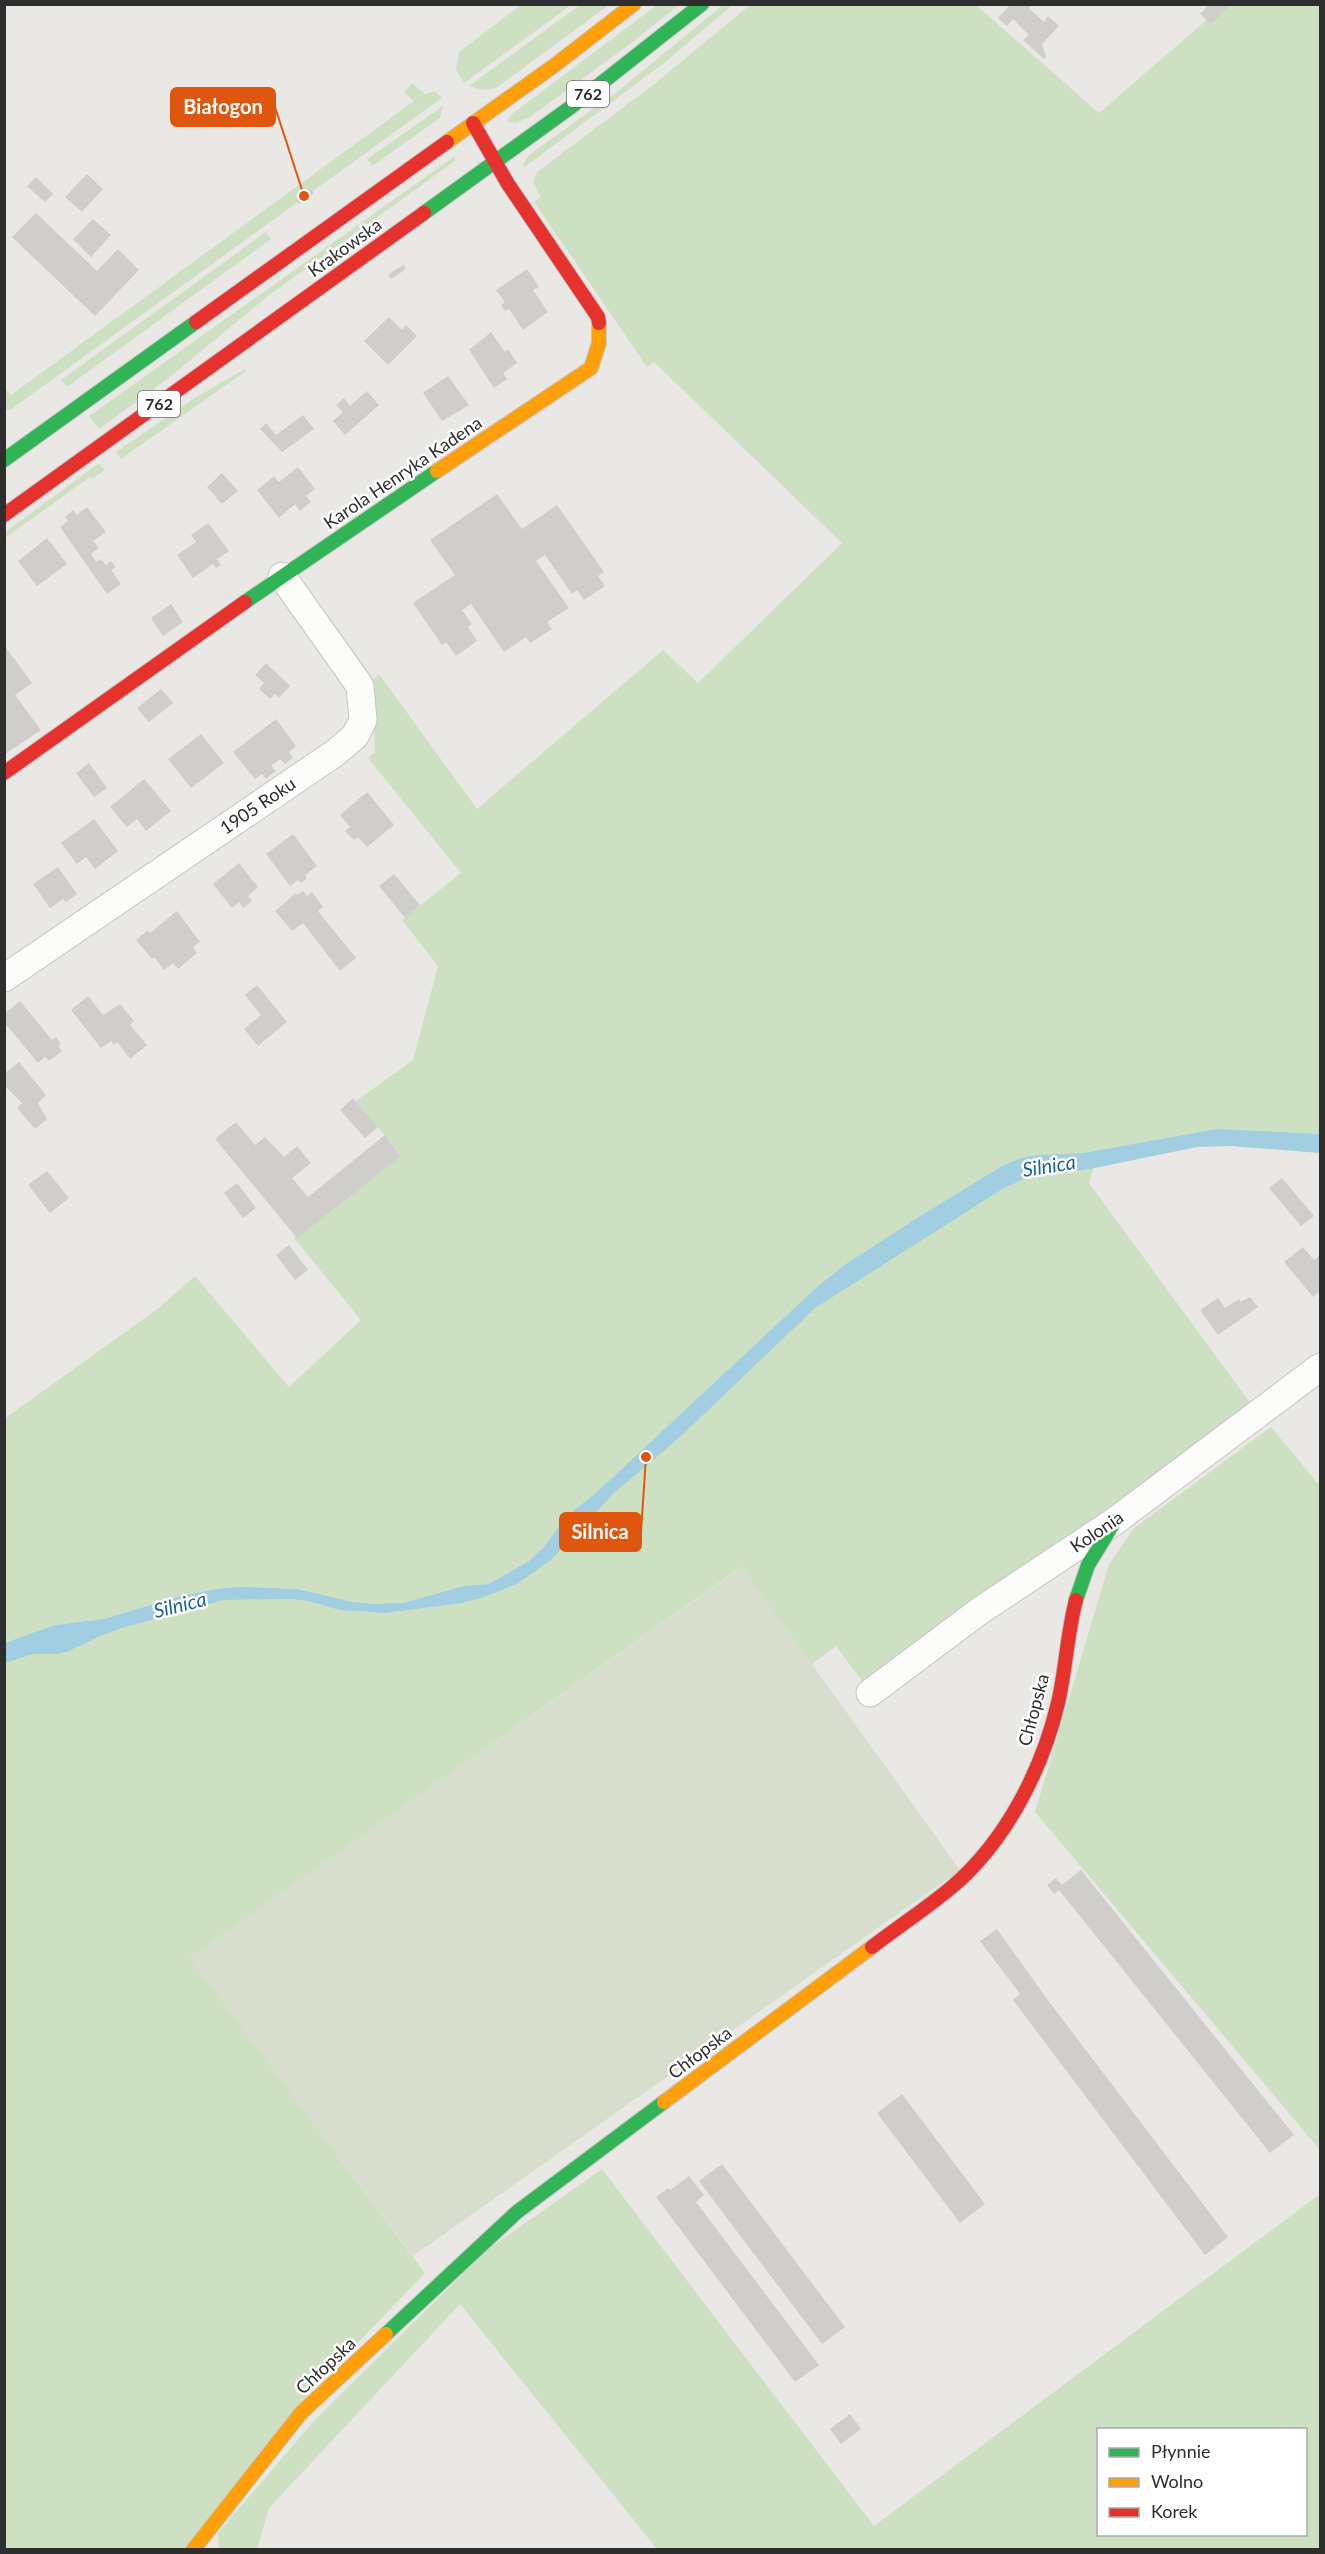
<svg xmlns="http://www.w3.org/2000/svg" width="1325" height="2554" viewBox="0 0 1325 2554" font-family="Lato,sans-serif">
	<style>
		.green { fill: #cde1c2; fill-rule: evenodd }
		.cemetery { fill: #d7dece }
		.water { fill: #a2cee2 }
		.building { fill: #d0cecb }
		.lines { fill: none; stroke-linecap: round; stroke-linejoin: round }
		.street-casing { stroke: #c5c5c5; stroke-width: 29 }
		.fast-casing { stroke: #c5c5c5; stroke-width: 16 }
		.slow-casing { stroke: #c5c5c5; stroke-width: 16 }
		.jam-casing { stroke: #c5c5c5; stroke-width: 16 }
		.street { stroke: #fcfcfb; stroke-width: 27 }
		.fast { stroke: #30b455; stroke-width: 14 }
		.slow { stroke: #ff9f0a; stroke-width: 14 }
		.jam { stroke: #e5322d; stroke-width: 14 }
		.labels { text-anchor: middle; stroke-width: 5; stroke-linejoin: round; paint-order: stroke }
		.shield { fill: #fff; stroke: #6d6d6d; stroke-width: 1.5 }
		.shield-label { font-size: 16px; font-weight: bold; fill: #2e2e2e }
		.street-label { font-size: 18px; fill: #2e2e2e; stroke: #fff }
		.water-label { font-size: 20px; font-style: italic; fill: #1f6391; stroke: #fff }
		.leader { fill: none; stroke: #df570e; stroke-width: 2 }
		.callout-dot { fill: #df570e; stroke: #fff; stroke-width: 2 }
		.callout { fill: #df570e; stroke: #df570e; stroke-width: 2 }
		.callout-label { font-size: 20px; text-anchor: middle; font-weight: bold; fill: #fff }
	</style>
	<rect width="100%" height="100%" fill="#eae8e5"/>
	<!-- green -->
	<path class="green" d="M522,4l49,1 -107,78 -8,-13 3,-18z
		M580,5h29l-113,83 -13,2 -14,-4z
		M657,5h22l-45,36 -104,76 -14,6 -7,-1 -1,-3 4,-5z
		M723,5h10l-69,58 -138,103h-4l7,-11 89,-64z
		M750,5h226l123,108 125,-108h96v1135l-103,-11 -120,28 -8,26 162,221 -386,281 -29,-39 -24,18 -71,-97 -551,391 235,315 -120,125 -120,151h-180l-1,-1130 152,-109 39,-34 94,111 72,-67 -67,-82 107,-83 -45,-54 57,-41 25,-94 -36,-46 59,-47 -93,-115 7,-6 -3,-71 7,-7 98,135 186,-159 35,33 144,-140 -188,-181 -7,5 -113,-165 7,-5 -8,-14 4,-11 116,-87z
		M412,83l13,11 10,-3 7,7 -432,312h-5l-1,-23 7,8 403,-294 -10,-9z
		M443,106l-3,12 -68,48 -5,-7z
		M455,156v5l-187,135 -102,84 -67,49 -10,-13z
		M266,232l5,7 -204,148 -6,-7z
		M245,369l1,2 -125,88 -5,-7 80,-55z
		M99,463l6,7 -13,9 -2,-2 -85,61 -1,-5z
		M1271,1427l49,59v664l-285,-338 74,-248 25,-36z
		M602,2169l272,357 446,-332v355h-663l-197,-245 -191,204 -12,41 -38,1 -1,-17 95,-111 174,-172zM1098,2430h208v104h-208z"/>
	<!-- cemetery -->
	<path class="cemetery" d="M742,1567l218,303 -547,386 -224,-298z"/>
	<!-- water -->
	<path class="water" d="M1217,1129l103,5v19l-90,-7 -33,1 -107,22 -66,10 -20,9 -189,120 -135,129 -66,56 -63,67 -34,24 -33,13 -22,6 -77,10 -45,-3 -32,-9 -16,-2 -69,1 -101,28 -22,8 -31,15 -11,3h-25l-28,9v-20l50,-18 49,-6 77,-23 41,-8 21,-1 54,2 55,13 23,2 29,-1 60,-17 25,-2 40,-23 15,-14 22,-30 30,-24 220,-205 27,-22 71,-46 88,-54 19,-8 17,-3 45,-2z"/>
	<!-- building -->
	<path class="building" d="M1209,4h17l2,3 -17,17 -11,-10z
		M1010,5h22l-3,3 15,14 4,-6 11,10 -17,18 4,13 -2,2 -21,-19 6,-5 -16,-16 -6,7 -9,-8z
		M87,174l16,15 -21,23 -17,-15z
		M36,177l17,17 -8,8 -18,-16z
		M310,188l4,5 -15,11 -4,-5z
		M36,213l61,58 21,-22 21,21 -44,46 -83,-79z
		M93,219l18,16 -20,22 -18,-18z
		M403,265l3,4 -15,10 -3,-4z
		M527,269l12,18 -6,3 15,22 -25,18 -14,-21 -4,2 -4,-6 4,-3 -9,-12z
		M389,317l13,13 4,-5 11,11 -29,29 -24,-24z
		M491,332l14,20 3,-3 9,14 -14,10 4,6 -13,9 -25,-38z
		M448,376l21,29 -27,16 -19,-28z
		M367,391l12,14 -34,30 -12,-14 10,-9 -7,-7 8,-7 6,8z
		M303,415l11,14 -32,23 -22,-23 6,-6 10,12z
		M298,467l17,22 -9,7 5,6 -11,9 -5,-7 -16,14 -22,-28 17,-14 5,6z
		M222,473l16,18 -16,13 -15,-17z
		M497,494l25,35 35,-24 47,67 -6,4 7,10 -21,14 -7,-10 -5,4 -27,-39 -9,6 33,47 -22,14 5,7 -22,14 -4,-6 -22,15 -33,-48 -9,6 10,14 -4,3 9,14 -21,15 -10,-14 -4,3 -29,-42 42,-28 -25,-35z
		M87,507l19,25 -13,9 6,7 -8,6 5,8 5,-3 5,6 5,-4 5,6 -5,3 10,14 -14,10 -47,-67 8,-6 -3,-4 8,-7 4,5z
		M208,523l21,28 -12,8 4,6 -5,3 -3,-4 -20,14 -16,-23 19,-13 -5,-7z
		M47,538l20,26 -30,22 -19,-25z
		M171,604l12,18 -20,14 -12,-18z
		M4,645l28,38 -17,12 26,35 -37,25z
		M266,663l24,23 -11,12 -4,-4 -5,5 -11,-10 5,-6 -9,-8z
		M161,689l12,14 -24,19 -12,-14z
		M276,719l20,27 -7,6 4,6 -8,6 -5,-5 -9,7 5,5 -10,8 -4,-5 -7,5 -22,-27z
		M201,734l23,29 -33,25 -23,-29z
		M89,763l18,25 -13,9 -18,-24z
		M144,779l27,32 -25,20 -9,-12 -10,8 -17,-20z
		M367,792l27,33 -27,22 -9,-10 -4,3 -9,-9 5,-4 -10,-12z
		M94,819l24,32 -23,18 -9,-12 -9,7 -16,-21z
		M293,834l24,32 -12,9 2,3 -6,5 -3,-3 -8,6 -24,-32z
		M239,863l19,24 -10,9 4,5 -9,7 -4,-6 -7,6 -19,-24z
		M58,867l19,27 -11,8 -3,-3 -13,9 -17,-24z
		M394,874l26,31 -15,13 -26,-32z
		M303,891l4,5 5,-4 11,15 -5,4 38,47 -16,13 -37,-48 -11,8 -17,-20 21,-18 1,2z
		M177,911l23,31 -7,5 4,6 -19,16 -5,-6 -9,7 -10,-13 -2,2 -16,-19 12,-10 2,3z
		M257,985l30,37 -29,24 -14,-17 17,-14 -16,-20z
		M88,996l15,19 17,-11 14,17 -4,4 17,20 -17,14 -13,-17 -3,3 -3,-4 -10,7 -30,-38z
		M20,1001l32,39 4,-3 5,7 -3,2 4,5 -13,10 -4,-4 -7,6 -34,-41v-8z
		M19,1062l27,33 -8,8 9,16 -12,10 -18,-21 5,-5 -18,-18v-11z
		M353,1098l25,29 -13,11 -25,-28z
		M236,1122l19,23 10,-8 19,20 13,-11 14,17 -19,15 16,19 77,-62 16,21 -104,82 -82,-99z
		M47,1171l22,27 -19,15 -22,-28z
		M1282,1178l32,38 -13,10 -32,-38z
		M237,1183l19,25 -13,10 -19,-25z
		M289,1245l19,25 -13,10 -19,-25z
		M1303,1247l11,13 6,-5v36l-7,6 -29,-35z
		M1250,1297l8,10 -40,28 -18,-25 18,-12 7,10 14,-9 2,3z
		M1081,1870l213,265 -24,18 -211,-263 -5,4 -7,-9 9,-7 6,7z
		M997,1929l50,70 181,238 -23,18 -192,-255 7,-6 -40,-53z
		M902,2094l83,110 -25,19 -83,-110z
		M722,2164l123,163 -23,17 -123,-163z
		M689,2176l15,19 -8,7 123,163 -24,17 -139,-185 12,-9 2,2z
		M850,2414l11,15 -20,15 -11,-15z"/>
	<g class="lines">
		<defs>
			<path id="street" d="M4,978l331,-225 20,-17 8,-16 -3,-34 -78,-110
				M870,1693l111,-83 134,-89 205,-154"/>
			<path id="fast" d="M424,213l147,-106 131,-103
				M4,460l192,-138
				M245,602l192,-131
				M1076,1600l12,-35 27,-44
				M386,2334l131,-122 147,-110"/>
			<path id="slow" d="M447,142l108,-77 79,-61
				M437,471l154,-103 8,-25v-20
				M664,2102l208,-155
				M193,2550l108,-137 85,-79"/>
			<path id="jam" d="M473,123l35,61 90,133 1,6
				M196,322l251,-180
				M4,515l420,-302
				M4,773l241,-171
				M872,1947c26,-20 55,-39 80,-60 54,-46 90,-117 106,-184 8,-34 9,-69 18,-103"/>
		</defs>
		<!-- street casing -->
		<use href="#street" class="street-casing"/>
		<!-- fast casing -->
		<use href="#fast" class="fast-casing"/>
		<!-- slow casing -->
		<use href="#slow" class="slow-casing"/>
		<!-- jam casing -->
		<use href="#jam" class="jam-casing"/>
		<!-- street -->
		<use href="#street" class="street"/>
		<!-- fast -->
		<use href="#fast" class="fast"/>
		<!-- slow -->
		<use href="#slow" class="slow"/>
		<!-- jam -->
		<use href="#jam" class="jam"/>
	</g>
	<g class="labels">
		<!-- shield labels -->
		<g class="shield">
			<rect x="567" y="81" width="42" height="26" rx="4.5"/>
			<rect x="138" y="391" width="42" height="26" rx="4.5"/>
		</g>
		<g class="shield-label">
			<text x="588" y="100">762</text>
			<text x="159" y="410">762</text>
		</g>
		<!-- street labels -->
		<g class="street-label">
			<text transform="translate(345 248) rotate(-36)" y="6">Krakowska</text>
			<text transform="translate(403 473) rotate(-34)" y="6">Karola Henryka Kadena</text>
			<text transform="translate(258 806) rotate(-34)" y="6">1905 Roku</text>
			<text transform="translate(1097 1532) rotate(-34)" y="6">Kolonia</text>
			<text transform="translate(1034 1710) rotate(-75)" y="6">Chłopska</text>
			<text transform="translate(700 2053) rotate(-37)" y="6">Chłopska</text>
			<text transform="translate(326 2366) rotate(-43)" y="6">Chłopska</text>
		</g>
		<!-- water labels -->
		<g class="water-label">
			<text transform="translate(1049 1166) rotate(-9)" y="7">Silnica</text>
			<text transform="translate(180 1605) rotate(-14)" y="7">Silnica</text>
		</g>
	</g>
	<!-- callouts -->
	<path class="leader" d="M304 196L275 107M646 1457L641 1532"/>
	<g class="callout-dot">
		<circle cx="304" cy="196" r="6"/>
		<circle cx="646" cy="1457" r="6"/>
	</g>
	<g class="callout">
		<rect x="171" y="88" width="104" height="38" rx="6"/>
		<rect x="560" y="1513" width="81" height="38" rx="6"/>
	</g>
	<g class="callout-label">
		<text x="223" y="114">Białogon</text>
		<text x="600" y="1539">Silnica</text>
	</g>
	<!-- border -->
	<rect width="1325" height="2554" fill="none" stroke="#2e2e2e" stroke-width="12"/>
	<!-- legend -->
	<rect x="1097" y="2428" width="210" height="108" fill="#ffffff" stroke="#ababab" stroke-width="1.5"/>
	<rect x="1109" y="2448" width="30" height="9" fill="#30b455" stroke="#ababab" stroke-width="1.5"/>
	<text x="1151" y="2458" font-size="18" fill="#2e2e2e">Płynnie</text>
	<rect x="1109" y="2478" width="30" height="9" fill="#ff9f0a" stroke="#ababab" stroke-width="1.5"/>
	<text x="1151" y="2488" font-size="18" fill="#2e2e2e">Wolno</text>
	<rect x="1109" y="2508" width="30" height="9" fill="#e5322d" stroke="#ababab" stroke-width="1.5"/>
	<text x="1151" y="2518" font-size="18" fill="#2e2e2e">Korek</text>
</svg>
